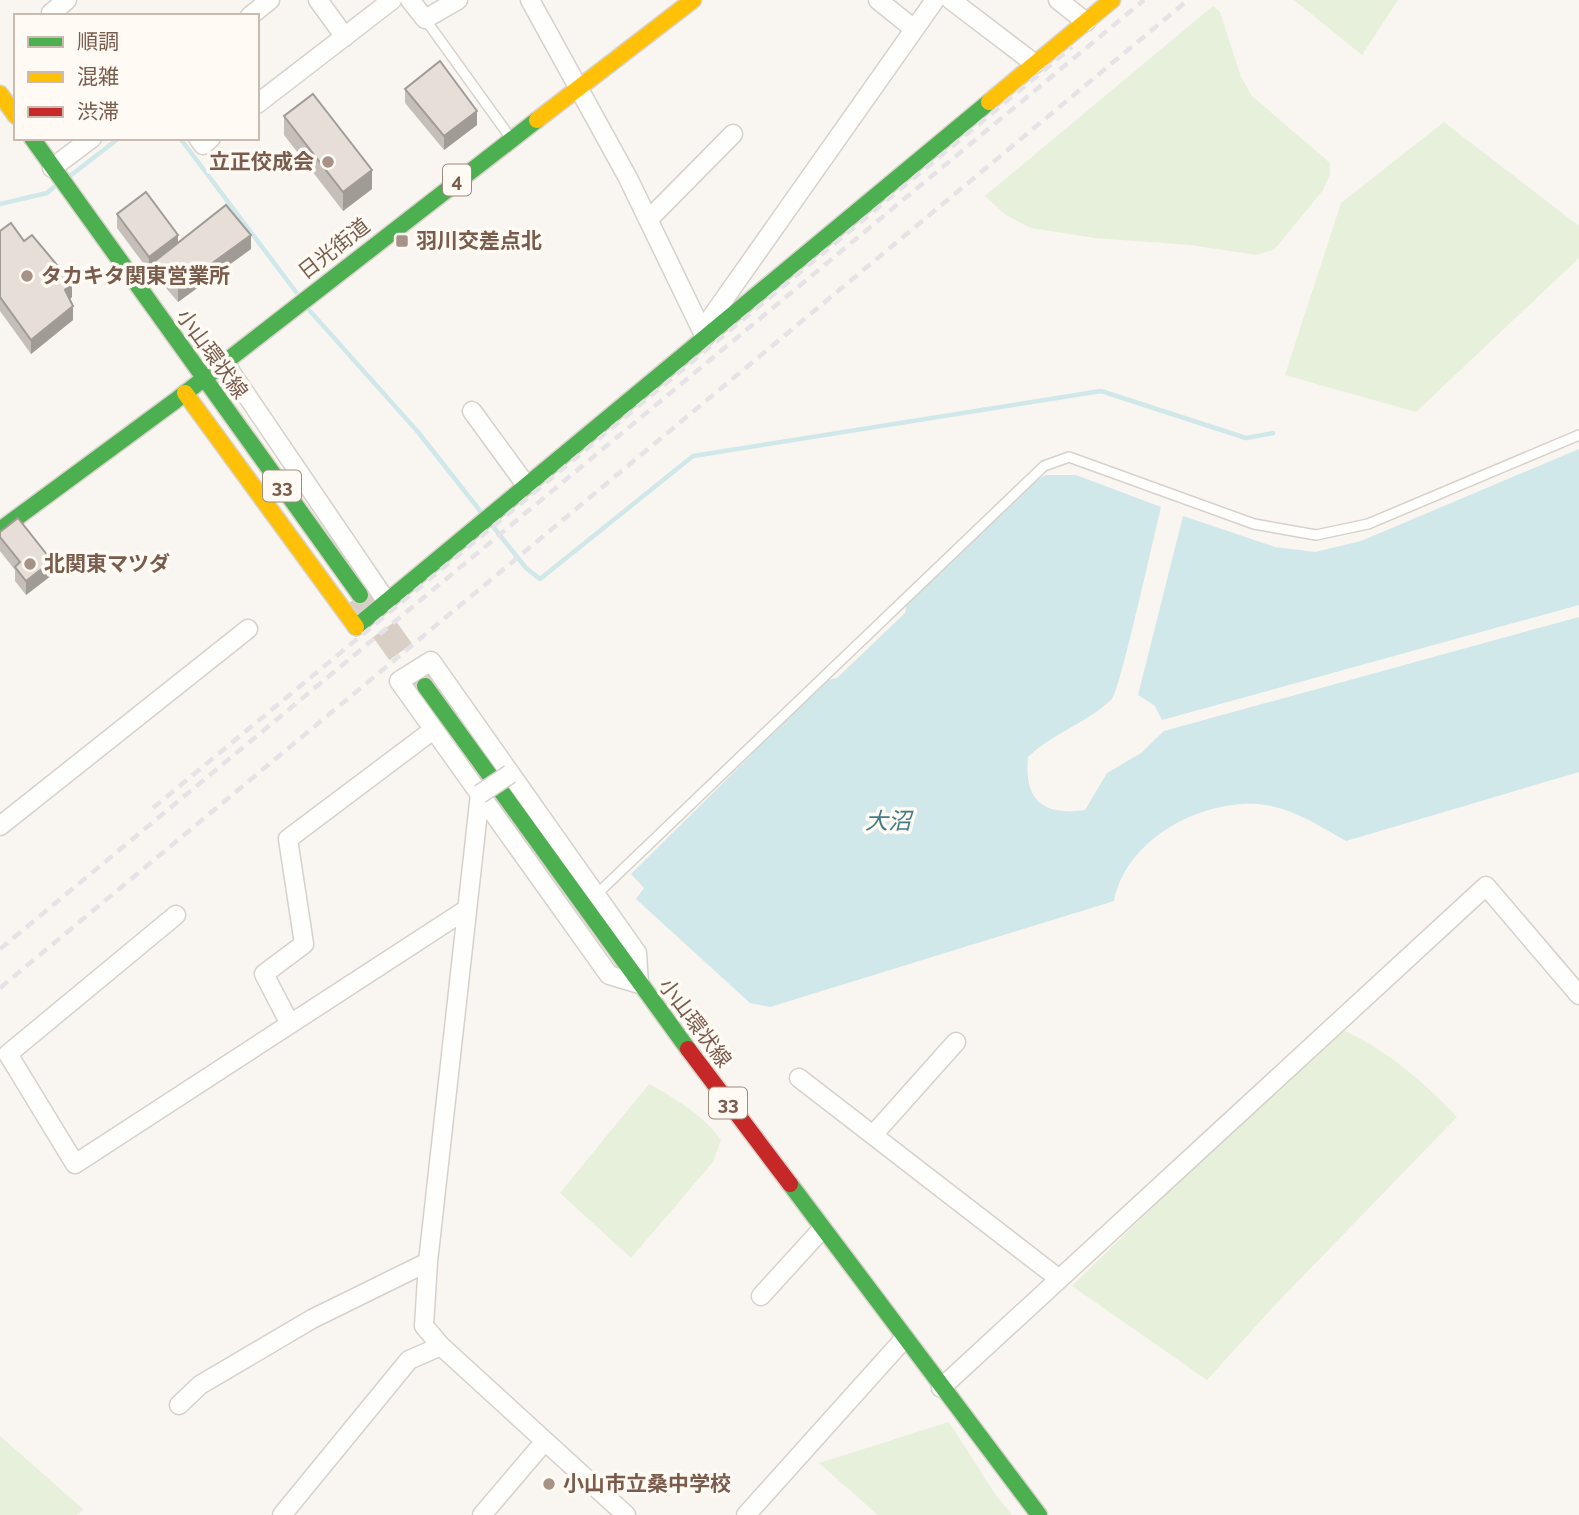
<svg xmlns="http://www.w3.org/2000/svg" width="1579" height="1515" viewBox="0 0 1579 1515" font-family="Raleway,'Noto Sans JP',sans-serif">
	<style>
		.green { fill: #e7f0db }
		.water { fill: #d0e8ea }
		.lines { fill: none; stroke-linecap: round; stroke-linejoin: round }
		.stream { stroke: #d0e8ea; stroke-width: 4.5 }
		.primary-tunnel { stroke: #d9cfc7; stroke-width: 28; stroke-dasharray: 28 14; stroke-linecap: butt }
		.lane-casing { stroke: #d7d1cb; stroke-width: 12 }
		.street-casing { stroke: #d7d1cb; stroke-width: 21 }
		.fast-casing { stroke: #d9d2cb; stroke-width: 19 }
		.slow-casing { stroke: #d9d2cb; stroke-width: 19 }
		.jam-casing { stroke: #d9d2cb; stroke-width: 19 }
		.lane { stroke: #fefefd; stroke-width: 9 }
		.street { stroke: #fefefd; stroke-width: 18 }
		.fast { stroke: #4caf50; stroke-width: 16 }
		.slow { stroke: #ffc107; stroke-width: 16 }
		.jam { stroke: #c62828; stroke-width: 16 }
		.rail { stroke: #e6e3e7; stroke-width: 4.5; stroke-dasharray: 10 7; stroke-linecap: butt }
		.street-bridge-casing { stroke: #d7d1cb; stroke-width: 21; stroke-linecap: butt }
		.street-bridge { stroke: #fefefd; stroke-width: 18 }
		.wall { fill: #c6bfb9 }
		.shaded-wall { fill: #a19b96 }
		.building { fill: #e6ded7; stroke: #a19b96; stroke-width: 2 }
		.poi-dot { fill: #a69286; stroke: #fffaf3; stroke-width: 2.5 }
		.labels { text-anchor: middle; stroke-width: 7; stroke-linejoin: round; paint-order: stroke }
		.shield { fill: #fffaf3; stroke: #a28b7f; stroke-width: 2 }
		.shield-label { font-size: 19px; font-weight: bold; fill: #7a5c4d }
		.poi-label { font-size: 21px; font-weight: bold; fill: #7a5c4d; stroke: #fffaf3; text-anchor: start }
		.street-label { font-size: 21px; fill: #7a5c4d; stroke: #fffaf3 }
		.water-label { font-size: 23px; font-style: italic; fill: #437c86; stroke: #fffaf3 }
	</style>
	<rect width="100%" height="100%" fill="#f9f5f0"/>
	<!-- green -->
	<path class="green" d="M1294,0h104l-36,55z
		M1213,6l7,6 21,65 11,19 78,67v11l-7,16 -48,59 -18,6 -67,-10 -95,-7 -64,-10 -25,-13 -21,-19z
		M1444,122l135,104v32l-163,154 -131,-37 56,-172z
		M1345,1031c43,20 80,52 112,86l-183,189 -67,74 -135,-94 236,-230 29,-22z
		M649,1084c27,15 54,31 72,56l-8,22 -82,96 -71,-65z
		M949,1422l46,72 17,21h-134l-59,-52z
		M0,1437v-1l84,74 -8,5h-76z"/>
	<!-- water -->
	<path class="water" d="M1579,449v156l-417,115 -7,-14 -17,-11 45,-179 92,31 40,5 46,-11z
		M1046,475h30l85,32c-6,24 -41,183 -49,192 -25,24 -59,34 -84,58 -4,43 14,59 57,53l22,-37 34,-20 23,-22 415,-114v155l-233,69c-28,-16 -56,-35 -89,-37 -59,-3 -131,36 -143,97l-344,106 -20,-4 -114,-104 8,-11 -13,-14 196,-194 10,-2 68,-65 3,-13 115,-113z"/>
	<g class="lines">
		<!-- stream -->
		<path class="stream" d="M180,138l116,154
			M70,176l49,-38
			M0,204l47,-11 7,-6
			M310,311l108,121 63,80
			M491,524l35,44 14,11 153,-123 408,-65 145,47 27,-5"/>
		<!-- primary-tunnel -->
		<path class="primary-tunnel" d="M360,595l65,91"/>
		<defs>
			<path id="lane" d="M425,19l85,118
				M597,894l447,-428 25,-9 185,67 62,11 52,-11 211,-89"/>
			<path id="street" d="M318,0l27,37
				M410,0l15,19 33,-19
				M530,0l98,178 77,159
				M878,0l36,29
				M951,0l84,64
				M1058,0l28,22
				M51,13l16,-13
				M250,16l20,-16
				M257,104l135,-104
				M198,138l5,7 8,-7
				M52,168l40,-30
				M648,220l85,-86
				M705,337l3,-15 227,-322
				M224,362l163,240
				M472,411l54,74
				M431,661l206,292 2,31 -30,-9 -210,-294z
				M480,794l-52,468 -4,64 17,20 185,169
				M0,826l248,-197
				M176,915l-168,139 67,110 392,-255
				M290,1024l-26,-50 40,-30 -16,-105 145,-109
				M799,1078l259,200
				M873,1135l83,-93
				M761,1296l61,-67
				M941,1388l545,-502 93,109
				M179,1405l21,-20 112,-66 116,-57
				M282,1515l127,-155 32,-14
				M482,1515l63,-74
				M746,1515l158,-176"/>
			<path id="fast" d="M32,138l328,457
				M0,530l175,-129 362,-281
				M356,627l633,-525
				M425,686l263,363
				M790,1184l249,331"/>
			<path id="slow" d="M0,94l16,22
				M989,102l123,-102
				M537,120l156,-120
				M185,393l171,234"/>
			<path id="jam" d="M688,1049l102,135"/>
		</defs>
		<!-- lane casing -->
		<use href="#lane" class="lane-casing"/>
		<!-- street casing -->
		<use href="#street" class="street-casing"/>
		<!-- fast casing -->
		<use href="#fast" class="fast-casing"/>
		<!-- slow casing -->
		<use href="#slow" class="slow-casing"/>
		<!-- jam casing -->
		<use href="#jam" class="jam-casing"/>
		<!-- lane -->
		<use href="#lane" class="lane"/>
		<!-- street -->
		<use href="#street" class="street"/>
		<!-- fast -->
		<use href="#fast" class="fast"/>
		<!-- slow -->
		<use href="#slow" class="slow"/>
		<!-- jam -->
		<use href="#jam" class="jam"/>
		<!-- rail -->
		<path class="rail" d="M153,808l919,-761
			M0,949l1144,-949
			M0,988l1188,-988"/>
		<defs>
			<path id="street-bridge" d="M480,794l30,-20"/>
		</defs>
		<!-- street-bridge casing -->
		<use href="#street-bridge" class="street-bridge-casing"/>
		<!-- street-bridge -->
		<use href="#street-bridge" class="street-bridge"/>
	</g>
	<!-- wall -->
	<path class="wall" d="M405,89l72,36 -33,25 -39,-47z
		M284,116l88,73 -29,22 -59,-76z
		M117,214l61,29 73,6 -73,53 -23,-27v-9l-6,5 -32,-43z
		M0,231l24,10 48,56 -2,2 3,21 -42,34 -31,-43z
		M0,532l52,43 -26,20 -11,-14v-11l-15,-19z"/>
	<!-- shaded-wall -->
	<path class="shaded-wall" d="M477,111v14l-33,25v-14z
		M372,170v19l-29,22v-19z
		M178,235v14l-23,12v5l-6,5v-14z
		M251,235v14l-73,53v-14z
		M72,283v14l-7,7v-14z
		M73,306v14l-42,34v-14z
		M52,561v14l-26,20v-14z"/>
	<!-- building -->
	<path class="building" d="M440,61l37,50 -33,25 -39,-47z
		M313,94l59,76 -29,22 -59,-76z
		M146,192l32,43 -29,22 -32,-43z
		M226,205l25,30 -73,53 -23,-27z
		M11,223l13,18 8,-6 40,48 -7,7 8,16 -42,34 -31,-43v-66z
		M18,518l34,43 -26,20 -11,-14 5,-5 -20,-25v-5z"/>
	<!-- markers -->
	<g class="poi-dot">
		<circle cx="328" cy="162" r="7"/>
		<rect x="395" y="234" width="14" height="14" rx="3.5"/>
		<circle cx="27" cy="276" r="7"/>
		<circle cx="30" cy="564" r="7"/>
		<circle cx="549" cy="1484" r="7"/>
	</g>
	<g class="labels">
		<!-- shield labels -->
		<g class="shield">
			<rect x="443" y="164.5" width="28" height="31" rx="5"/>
			<rect x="263" y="470.5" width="38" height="31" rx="5"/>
			<rect x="709" y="1087.5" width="38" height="31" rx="5"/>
		</g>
		<g class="shield-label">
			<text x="457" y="187">4</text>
			<text x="282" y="493">33</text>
			<text x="728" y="1110">33</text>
		</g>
		<!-- poi labels -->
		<g class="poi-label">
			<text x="314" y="169" text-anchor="end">立正佼成会</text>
			<text x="416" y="248">羽川交差点北</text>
			<text x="41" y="283">タカキタ関東営業所</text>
			<text x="44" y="571">北関東マツダ</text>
			<text x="563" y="1491">小山市立桑中学校</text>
		</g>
		<!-- street labels -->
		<g class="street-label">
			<text transform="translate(334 249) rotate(-38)" y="7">日光街道</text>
			<text transform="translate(212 354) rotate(54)" y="7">小山環状線</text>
			<text transform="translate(695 1023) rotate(53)" y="7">小山環状線</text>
		</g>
		<!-- water labels -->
		<g class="water-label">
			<text x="888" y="829">大沼</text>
		</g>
	</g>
	<!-- legend -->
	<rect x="14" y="14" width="245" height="126" fill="#fffaf3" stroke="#cabbb1" stroke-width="2"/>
	<rect x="28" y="37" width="35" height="10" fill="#4caf50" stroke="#cabbb1" stroke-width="2"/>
	<text x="77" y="49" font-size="21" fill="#7a5c4d">順調</text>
	<rect x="28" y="72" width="35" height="10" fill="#ffc107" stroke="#cabbb1" stroke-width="2"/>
	<text x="77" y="84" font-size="21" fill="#7a5c4d">混雑</text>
	<rect x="28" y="107" width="35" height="10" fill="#c62828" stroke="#cabbb1" stroke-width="2"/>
	<text x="77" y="119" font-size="21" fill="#7a5c4d">渋滞</text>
</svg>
